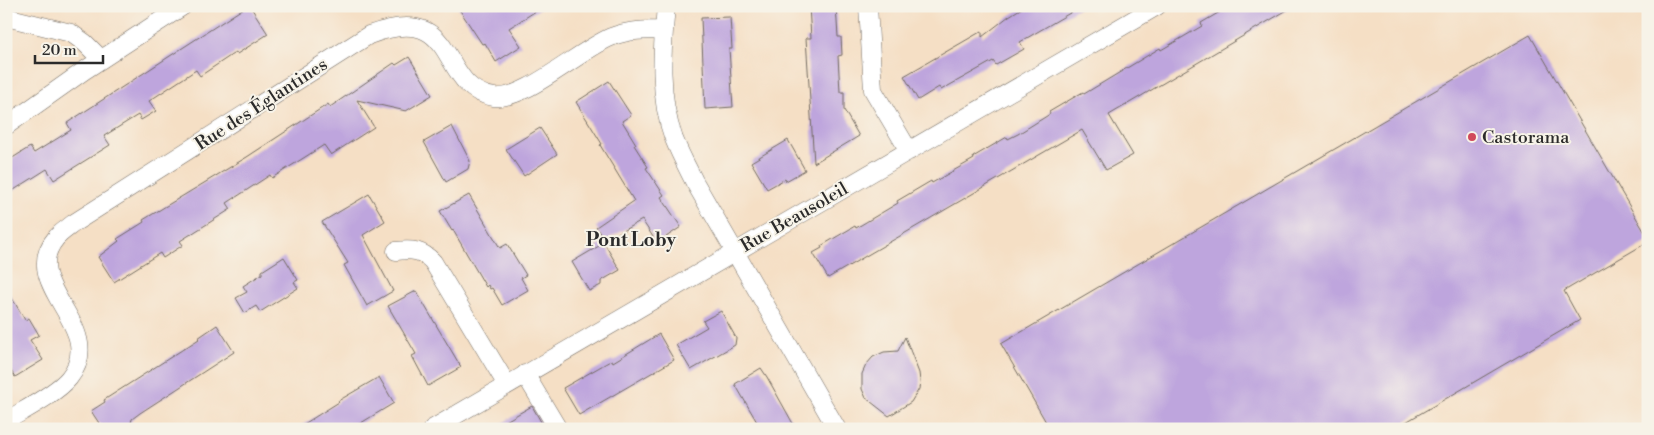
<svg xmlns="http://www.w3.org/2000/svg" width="1654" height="435" viewBox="0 0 1654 435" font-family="'Libre Bodoni',serif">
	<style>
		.building { fill: #bea5dd }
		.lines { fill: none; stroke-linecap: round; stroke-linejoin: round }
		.street-casing { stroke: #726a61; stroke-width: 19 }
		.street { stroke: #fff; stroke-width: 18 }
		.poi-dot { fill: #d1495b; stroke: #f7f3e8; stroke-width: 2 }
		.labels { text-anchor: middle; stroke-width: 4; stroke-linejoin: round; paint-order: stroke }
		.street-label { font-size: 18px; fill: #2b2b2b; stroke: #f7f3e8 }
		.poi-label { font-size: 18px; fill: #2b2b2b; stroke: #f7f3e8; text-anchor: start }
		.neighbourhood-label { font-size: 19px; font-weight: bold; fill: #2b2b2b; stroke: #f7f3e8 }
	</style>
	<rect width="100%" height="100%" fill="#f7f3e8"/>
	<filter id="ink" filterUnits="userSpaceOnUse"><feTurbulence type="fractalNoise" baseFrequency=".02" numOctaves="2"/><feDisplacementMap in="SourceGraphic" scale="10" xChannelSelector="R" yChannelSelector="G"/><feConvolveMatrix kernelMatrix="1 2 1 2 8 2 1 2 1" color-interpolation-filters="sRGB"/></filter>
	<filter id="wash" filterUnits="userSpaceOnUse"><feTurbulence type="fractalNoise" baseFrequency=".0096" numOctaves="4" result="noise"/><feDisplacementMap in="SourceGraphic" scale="20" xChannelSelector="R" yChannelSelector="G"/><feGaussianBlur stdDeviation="1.12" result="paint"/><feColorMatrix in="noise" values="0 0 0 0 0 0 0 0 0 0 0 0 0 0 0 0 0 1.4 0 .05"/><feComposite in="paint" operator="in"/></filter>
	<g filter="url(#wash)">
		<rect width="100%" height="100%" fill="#f5dfc5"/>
		<g id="blocks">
			<!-- building -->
			<path class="building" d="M247,6h3l18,28 -31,20 -1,-2 -36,24 -4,-6 -47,31 7,10 -15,9 -3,-5 -34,21 6,9 -56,35 -7,-11 -41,26v-33l24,-15 4,6 37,-23 -4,-7z
				M457,6h87l-35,22 12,18 -25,16 -11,-19 -3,1z
				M809,6h27l2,31h3l1,18 -4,1 2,36h4v18l15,26 -45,27 -8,-125h5z
				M1025,6h57l-62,36 4,7 -28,16 -3,-4 -52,29 -2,-3 -21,13 -14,-24 78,-45v6l27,-21z
				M1230,6h64l-185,109 24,40 -27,15 -24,-40 -254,148 -15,-25 9,-5 -1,-2 34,-20 1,2 42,-25 -1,-2 34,-20 1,2 42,-24 -1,-2 34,-20 1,2 10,-5 32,-20 -1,-2 34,-20 1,2 76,-46 1,2 41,-24 -1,-3z
				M730,17l2,32h-3l4,58 -28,2 -4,-91z
				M1530,35l118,203v4l-84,49 16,29 -186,109h-344l-49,-85z
				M409,57l23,38 -26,16 -49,-11 17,27 -43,28 -7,-10 -52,33 -2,-3 -43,28 4,6 -51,32 3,4 -20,13 -3,-5 -46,29 -16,-25 21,-16 -2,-2 27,-17 -1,-2 104,-63 81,-53 2,3 64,-44 2,2z
				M609,81l22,34 -9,6 14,23 -2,1 14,22 -2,1 18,27 -3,2 20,30 -24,16 -15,-23 -38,21 -8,-14 38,-26 -34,-56 2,-1 -26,-42z
				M452,126l18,35 -2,8 -22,13 -22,-40z
				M540,128l17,26 -33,22 -18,-27z
				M788,140l17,30 -19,11 -1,-2 -18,10 -16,-27z
				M369,194l16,27 -22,14 30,56 -26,15 -23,-41 4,-2 -26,-41z
				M469,195l31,53 7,-4 19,31 -5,3 7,12 -26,15 -10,-17 -2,1 -2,-4 -2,2 -33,-57 -1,1 -12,-20z
				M604,243l16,27 -19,11v4l-12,6 -17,-29z
				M284,257l14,23 -4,2 4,6 -38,24 -4,-6 -11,7 -9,-15 11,-6 -4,-6 19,-12v-3z
				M6,288l19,32 4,-2 10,17 -9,5 13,20 -28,17 -9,-14z
				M416,291l45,76 -33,19 -16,-30 4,-2 -28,-48z
				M721,311l15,27 -1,7 -44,25 -15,-25 31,-18 -4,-6z
				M217,325l17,27 -94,61 -8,6 -1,4 -7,4 -21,2 -12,-18 14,-9 -1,-2 95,-61 -1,-1z
				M659,334l15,26 -95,55 -16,-27 49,-28 1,2z
				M905,337l14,36 1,8 -1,8 -8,13 -22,14 -23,-18 -4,-9v-15l4,-9 7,-8 11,-5 14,-1z
				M761,368l6,9 29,52h-35l-26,-45z
				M379,377l15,26 -43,26h-55l43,-27 -1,-1z
				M532,406l13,23h-53z"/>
		</g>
	</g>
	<g filter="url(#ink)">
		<use href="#blocks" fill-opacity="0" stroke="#726a61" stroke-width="1"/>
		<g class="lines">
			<defs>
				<path id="street" d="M666,6c-4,45 -8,90 8,133 6,15 13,28 20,42l143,248
					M868,6l5,84 36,61
					M6,17l65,16 14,10 16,16
					M6,126l79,-56 98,-64
					M396,251c16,-2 26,-1 37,11l74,123
					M525,374l33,55
					M6,421c18,-11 51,-28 63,-43 41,-51 -53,-93 -13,-140 5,-6 12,-10 18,-15l295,-188c94,-35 66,53 125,62 30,4 86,-47 117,-60 17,-7 35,-7 53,-7
					M432,429l725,-423"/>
			</defs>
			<!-- street casing -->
			<use href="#street" class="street-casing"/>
			<!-- street -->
			<use href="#street" class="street"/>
		</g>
	</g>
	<!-- markers -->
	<circle class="poi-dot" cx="1472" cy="137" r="5"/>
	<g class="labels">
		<!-- street labels -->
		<g class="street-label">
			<text transform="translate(261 104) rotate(-33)" y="6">Rue des Églantines</text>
			<text transform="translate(794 217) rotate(-30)" y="6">Rue Beausoleil</text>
		</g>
		<!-- poi labels -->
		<g class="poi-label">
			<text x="1482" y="143">Castorama</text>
		</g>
		<!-- neighbourhood labels -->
		<g class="neighbourhood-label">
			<text x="631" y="246">Pont Loby</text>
		</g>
	</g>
	<!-- margin -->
	<rect width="1654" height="435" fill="none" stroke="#f7f3e8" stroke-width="25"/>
	<!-- scale -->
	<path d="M35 55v8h68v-8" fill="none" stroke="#2b2b2b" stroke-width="2.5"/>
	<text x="42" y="55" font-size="15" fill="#2b2b2b" stroke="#f7f3e8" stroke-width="4" paint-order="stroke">20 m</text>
</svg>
